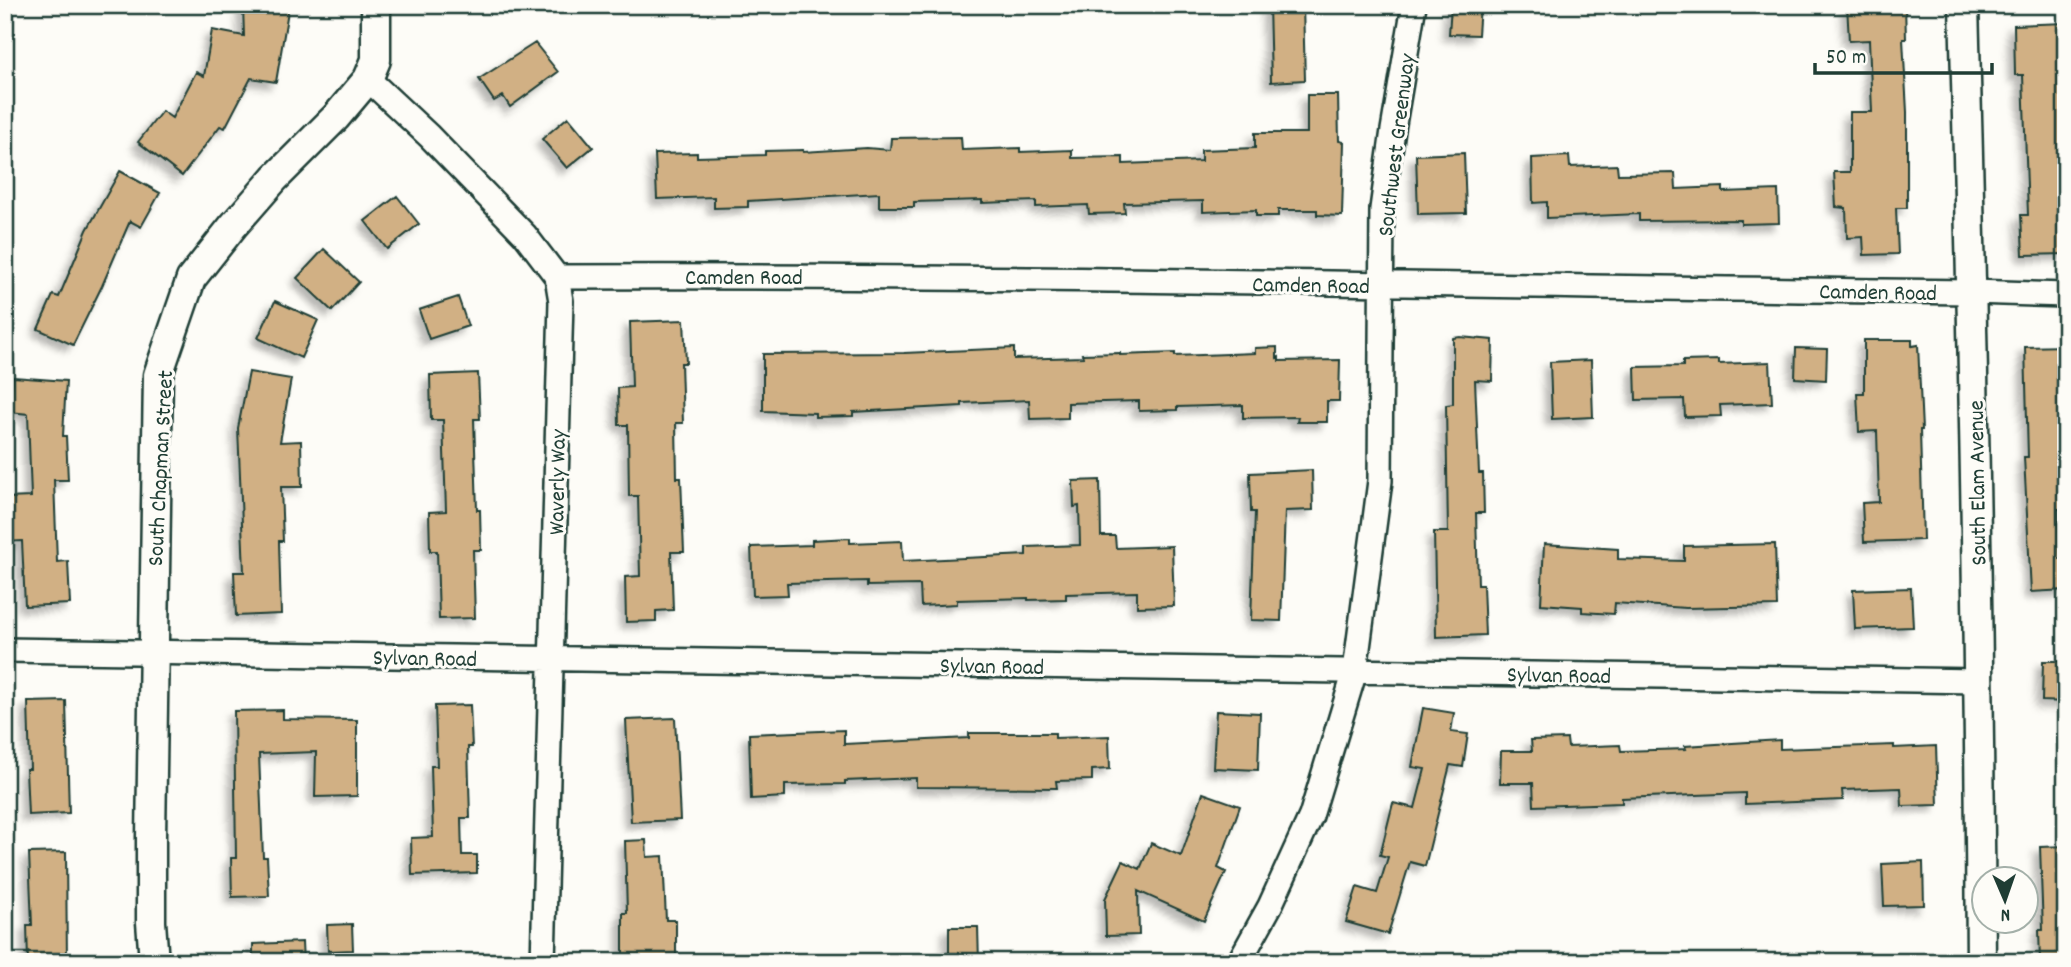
<svg xmlns="http://www.w3.org/2000/svg" width="2071" height="967" viewBox="0 0 2071 967" font-family="Dekko,sans-serif">
	<style>
		.building { fill: #d1b084; stroke: #1f3d34; stroke-width: 2; filter: url(#shadow) }
		.lines { fill: none; stroke-linecap: round; stroke-linejoin: round }
		.minor-casing { stroke: #1f3d34; stroke-width: 28 }
		.tertiary-casing { stroke: #1f3d34; stroke-width: 33 }
		.minor { stroke: #fdfcf7; stroke-width: 23 }
		.tertiary { stroke: #fdfcf7; stroke-width: 28 }
		.labels { text-anchor: middle; stroke-width: 6; stroke-linejoin: round; paint-order: stroke }
		.street-label { font-size: 23px; fill: #1f3d34; stroke: #fdfcf7 }
	</style>
	<defs>
		<filter id="shadow"><feDropShadow dx="-6" dy="6" stdDeviation="3.5" flood-color="#0004"/></filter>
	</defs>
	<rect width="100%" height="100%" fill="#fdfcf7"/>
	<filter id="ink" filterUnits="userSpaceOnUse"><feTurbulence type="fractalNoise" baseFrequency=".0143" numOctaves="2"/><feDisplacementMap in="SourceGraphic" scale="14" xChannelSelector="R" yChannelSelector="G"/><feConvolveMatrix kernelMatrix="1 2 1 2 8 2 1 2 1" color-interpolation-filters="sRGB"/></filter>
	<g filter="url(#ink)">
		<!-- building -->
		<path class="building" d="M243,5h46l-13,77 -25,-4 -26,50 -5,-2 -38,50 -44,-34 24,-31 10,7 24,-46 8,4 8,-46 32,6z
			M1269,5h34l2,75 -34,2z
			M1451,5h29l-2,30 -29,-1z
			M1847,5h58l1,34h-3l4,73v96h-11l2,46 -34,1 -1,-18 -16,1 -1,-30 -10,-1 -2,-35h16v-60h22l-3,-72 -20,1z
			M2066,23v231l-43,1 -2,-40h7l-5,-140h-8l-1,-50z
			M535,43l23,29 -48,35 -7,-11 -9,5 -15,-22z
			M1307,95h31l1,46 5,1 -2,74 -25,-1v-5h-39v6h-22v-6l-53,2v-11l-79,2 1,10 -36,1 -1,-9 -52,2v-6l-54,2v-3l-68,2v5h-35v-14l-131,8v6l-34,1v-11l-57,2 -2,-45 42,-1v4l68,-2v-4l38,-1v2l64,-4 23,2 1,-12 70,-1 1,13 58,-2v4l52,-2v8l51,-1v7l78,-3v-11l54,-2v-15h52z
			M568,117l25,30 -26,21 -25,-29z
			M1464,153l2,60 -48,1 -2,-59z
			M1569,156l1,11 47,-2 1,9 57,-1 1,16 47,-2v5l55,-2 1,33 -38,1v-4l-102,1v-7l-92,4v-16l-14,1 -1,-45z
			M120,171l40,22 -19,34 -11,-6 -28,65 -29,59 -35,-16 15,-34 6,2 28,-67z
			M397,196l22,28 -32,25 -22,-28z
			M324,249l35,33 -27,29 -35,-33z
			M458,297l10,29 -39,13 -10,-29z
			M275,301l43,19 -17,38 -43,-20z
			M684,320l2,43h-5l2,60h-7l1,55h4l3,74h-13l2,58 -17,1v10l-30,1 -1,-45 15,-1 -2,-80h-9l-1,-71h-9l-1,-37 14,-1 -2,-65z
			M1460,337l33,3 -1,41 -17,-1 4,93h4l1,40h-8l2,72h5l2,50 -49,2 -2,-105h14l-2,-127 7,-1v-66z
			M1864,340h48v6l6,-1 4,85h-2l3,110 -59,2 -2,-39 17,-1 -2,-71 -18,1 -2,-39h7z
			M2066,346v91l-3,1 3,71h-8l2,50h6v31l-35,2 -7,-135h4l-3,-110z
			M1277,347v11l2,-1v4l61,-1 -1,41h-12v21h-30l1,-5 -55,1v-13l-66,2v3l-38,1v-10l-71,2v15l-38,1 -1,-19 -67,3v3l-109,6v4l-38,1v-4l-52,-2v-57l141,-1 110,-5v11l69,-2 -1,-3 38,-1v2l55,-2v3l80,-3v-5z
			M1796,348l31,1 -1,31 -31,-2z
			M1591,360l2,57 -41,2 -2,-57z
			M1719,360v4l51,-2 2,41 -52,2 1,11 -36,1 -1,-18 -48,1 -1,-33 48,-1v-5z
			M249,372l42,7 -11,63 21,-1 1,46h-21l2,54h-4l2,73 -45,2 -2,-44h10l-6,-144z
			M478,373l2,46h-6l3,91h3l1,40h-8l2,68 -36,1 -2,-68h-7l-1,-39 17,-1 -3,-91h-12l-1,-45z
			M13,377l53,4 -3,55h3l2,44h-14l3,82 11,-1 2,43 -45,2 -3,-65 -17,1v-44l26,-1 -3,-83 -18,-2z
			M1312,470l1,40 -28,1 -4,110 -30,-1 4,-108h-4l-1,-39z
			M1100,480l1,56h14l1,12 56,-2 2,60 -37,1v-15l-71,2v5l-38,1v-2l-71,2v4l-36,2 -1,-21 -53,1v-5l-80,2 1,12 -35,1 -2,-49 61,-2v-5l38,-2v5l52,-2 1,20 123,-6v-8l54,-2 -1,-39 -5,1 -1,-26z
			M1544,544l74,5v10l66,2v-15l91,-2 2,62 -91,2 -71,-5 -1,11 -32,-2v-5l-41,-3z
			M1911,588l2,39 -58,2 -2,-39z
			M2043,661h23v41l-24,-1z
			M66,701l3,112 -41,2 -2,-46h4l-2,-67z
			M470,705l2,42h-4l2,71h-9l1,37h15v18l-65,2 -1,-37 22,-1 -2,-71h6l-2,-60z
			M1423,708l31,5 -3,19 17,2 -5,33 -13,-2 -25,101 -15,-4 -22,72 -42,-12 11,-35 20,6 11,-36 -8,-2 13,-52 22,5 10,-39 -13,-2z
			M283,710v9l74,1v76l-42,1 1,-45 -57,2 4,103h4l2,39 -37,1 -1,-39h5l-2,-147z
			M1216,711l44,2 -2,57 -45,-2z
			M675,718l5,102 -49,2 -5,-102z
			M844,730v14l125,-6v-5h86v5l54,-2 1,33 -18,1v10l-36,1 1,7 -141,-1v-9l-71,3v3l-60,1v12l-34,2 -2,-65z
			M1567,739l1,8 52,-2 1,6 65,-2 -1,-3 95,-6v9l114,-4v3l42,-2 2,59 -36,1 -1,-18 -59,2 1,10 -98,4v-11l-123,5v5l-88,3 -1,-23h-33l1,-32h31l-1,-11z
			M1203,793l37,13 -22,62 8,4 -22,49 -66,-30 1,44 -33,1 -1,-37 18,-38 17,8 11,-26 30,13z
			M646,840l1,17 16,-1 3,64h10v40l-53,-1v-46h4l-2,-72z
			M2066,846v116h-26l-1,-32h4l-3,-83z
			M66,852l1,110h-39l-1,-37h5l-3,-72z
			M1923,862l1,43 -40,1 -2,-42z
			M352,924l1,26 -25,1 -1,-26z
			M949,927h29l1,35h-30z
			M302,942l1,20h-50v-18z"/>
		<g class="lines">
			<defs>
				<path id="minor" d="M368,79l61,57 96,99 32,42 4,24 -18,661
					M557,277c472,-2 943,10 1415,15l94,3
					M5,650l1974,31
					M1239,962l31,-56 41,-90 44,-145 25,-190 2,-272 11,-79 21,-125"/>
				<path id="tertiary" d="M1964,5c9,319 15,638 17,957
					M154,962l-3,-40v-84l7,-463 33,-96 42,-53 42,-48 61,-61 32,-38 8,-19v-55"/>
			</defs>
			<!-- minor casing -->
			<use href="#minor" class="minor-casing"/>
			<!-- tertiary casing -->
			<use href="#tertiary" class="tertiary-casing"/>
			<!-- minor -->
			<use href="#minor" class="minor"/>
			<!-- tertiary -->
			<use href="#tertiary" class="tertiary"/>
		</g>
	</g>
	<g class="labels">
		<!-- street labels -->
		<g class="street-label">
			<text transform="translate(1395 145) rotate(-83)" y="8">Southwest Greenway</text>
			<text x="744" y="284">Camden Road</text>
			<text transform="translate(1311 284) rotate(1)" y="8">Camden Road</text>
			<text transform="translate(1878 291) rotate(1)" y="8">Camden Road</text>
			<text transform="translate(159 468) rotate(-87)" y="8">South Chapman Street</text>
			<text transform="translate(556 482) rotate(-89)" y="8">Waverly Way</text>
			<text transform="translate(1976 483) rotate(-91)" y="8">South Elam Avenue</text>
			<text transform="translate(425 657) rotate(1)" y="8">Sylvan Road</text>
			<text transform="translate(992 665) rotate(1)" y="8">Sylvan Road</text>
			<text transform="translate(1559 674) rotate(1)" y="8">Sylvan Road</text>
		</g>
	</g>
	<!-- margin -->
	<rect width="2071" height="967" fill="none" stroke="#fdfcf7" stroke-width="28"/>
	<rect x="14" y="14" width="2043" height="939" fill="none" stroke="#1f3d34" stroke-width="2.5" filter="url(#ink)"/>
	<!-- north arrow -->
	<g transform="translate(2005 900) rotate(178)"><circle r="33" fill="#fdfcf7" stroke="#a4b0a9" stroke-width="2"/>
	<path d="M0-5L12 26L0 18L-12 26Z" fill="#1f3d34"/>
	<text y="-10" font-size="19" font-weight="bold" text-anchor="middle" fill="#1f3d34">N</text>
	</g>
	<!-- scale -->
	<path d="M1815 63v10h177v-10" fill="none" stroke="#1f3d34" stroke-width="3.5"/>
	<text x="1826" y="63" font-size="21" fill="#1f3d34" stroke="#fdfcf7" stroke-width="5" paint-order="stroke">50 m</text>
</svg>
